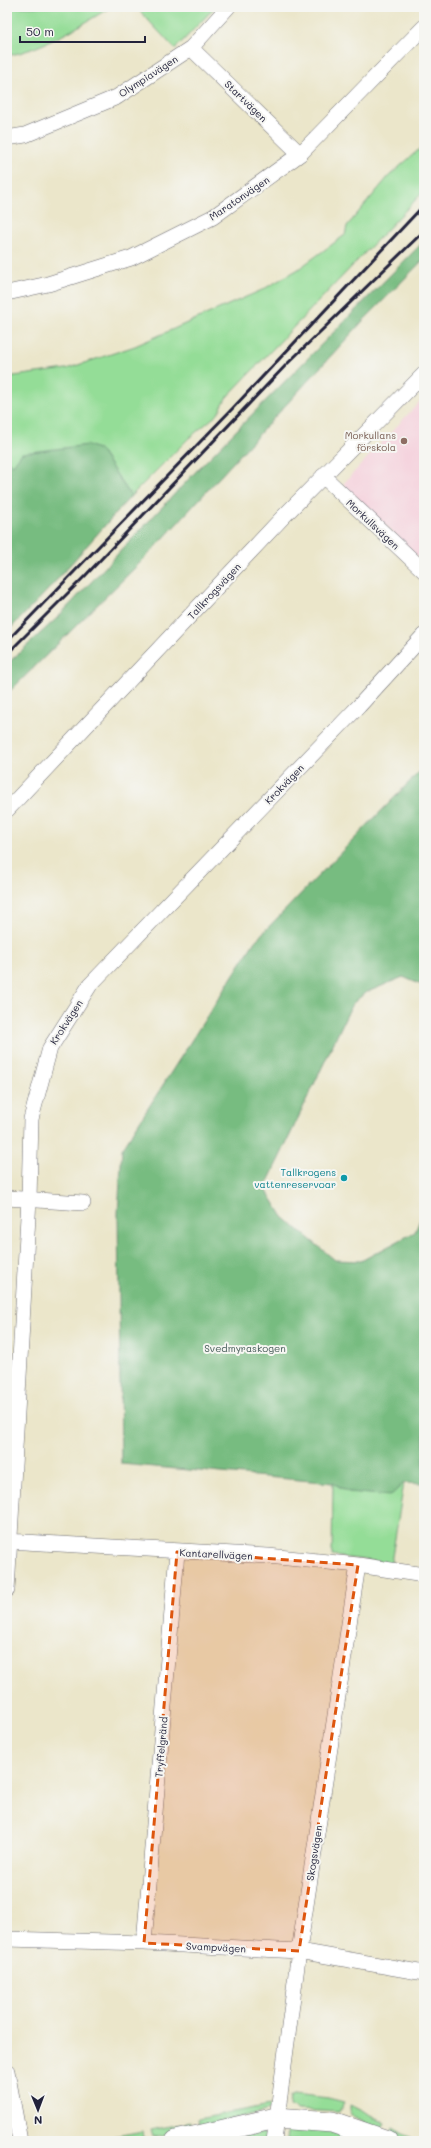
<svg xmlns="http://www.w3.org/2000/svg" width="431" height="2148" viewBox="0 0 431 2148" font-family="Mali,sans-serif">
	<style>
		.built { fill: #f5cfdb }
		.green { fill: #94dd97; stroke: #5b8069 }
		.forest { fill: #77bc80; stroke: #4c6f5e }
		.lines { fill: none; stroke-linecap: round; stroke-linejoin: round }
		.street-casing { stroke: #68676d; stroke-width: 16 }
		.secondary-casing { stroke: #68676d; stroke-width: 22 }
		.street { stroke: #fff; stroke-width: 15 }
		.secondary { stroke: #fff; stroke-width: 21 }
		.rail { stroke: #22223b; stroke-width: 3 }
		.marked { fill: #de560e; fill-opacity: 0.2; stroke: #de560e; stroke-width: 3; stroke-dasharray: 8 5; stroke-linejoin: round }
		.education-dot { fill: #8d6e63; stroke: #f6f6f2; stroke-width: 1.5 }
		.culture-dot { fill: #0f9aa8; stroke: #f6f6f2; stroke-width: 1.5 }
		.labels { text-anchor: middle; stroke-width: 4; stroke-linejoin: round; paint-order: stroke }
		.street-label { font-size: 10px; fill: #22223b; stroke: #f6f6f2 }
		.education-label { font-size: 10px; fill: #785e54; stroke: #f6f6f2; text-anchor: end }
		.culture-label { font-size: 10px; fill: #0d838f; stroke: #f6f6f2; text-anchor: end }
		.park-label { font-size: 10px; fill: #445a57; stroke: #f6f6f2 }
	</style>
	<rect width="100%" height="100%" fill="#f6f6f2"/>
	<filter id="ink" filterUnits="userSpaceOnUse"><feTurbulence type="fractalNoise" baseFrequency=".025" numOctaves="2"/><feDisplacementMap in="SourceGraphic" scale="8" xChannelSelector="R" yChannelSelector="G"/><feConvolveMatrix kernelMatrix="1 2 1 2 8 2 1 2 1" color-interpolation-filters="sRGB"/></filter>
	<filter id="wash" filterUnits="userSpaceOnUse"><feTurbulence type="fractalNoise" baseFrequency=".012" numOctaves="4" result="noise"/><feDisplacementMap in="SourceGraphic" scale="16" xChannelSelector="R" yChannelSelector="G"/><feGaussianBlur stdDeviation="0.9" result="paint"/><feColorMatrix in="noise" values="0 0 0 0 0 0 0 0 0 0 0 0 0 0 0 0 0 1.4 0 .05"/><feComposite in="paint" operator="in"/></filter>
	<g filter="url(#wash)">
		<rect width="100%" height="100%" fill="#ebe6ca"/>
		<!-- built -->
		<path class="built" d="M424,397v166l-81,-79z"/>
		<!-- green -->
		<path class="green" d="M7,7h104c-33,20 -66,41 -104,49z
			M136,7h79l-40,42z
			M424,145v46l-198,207 -8,16 -29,24 -58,58 -31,-46 -87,15 -6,-4v-84l59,-8 69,-23 127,-56 35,-20 48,-35 2,-9 42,-50z
			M333,1483l16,9 55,-9 -13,80 -59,-7z
			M294,2094l34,4 16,4 -5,10 -41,-2 -9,-4 1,-10z
			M270,2105l-1,5 -69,17 -2,-8z
			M350,2105l35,18 -4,6 -31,-14z
			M191,2122l-1,8 -37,7 -2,-7z
			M316,2127l51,14h-80l1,-13z
			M393,2127l24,14h-14l-12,-6z
			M143,2131l1,7 -13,3h-25l-1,-3z
			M262,2132l6,4 -1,5h-48z"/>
		<!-- forest -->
		<path class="forest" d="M424,241v18l-62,63 -212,231 -143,141v-30l49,-45 147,-155z
			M88,445l12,5 31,46 -85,96 -39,40v-171l6,4 9,-12z
			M424,767v219l-21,-9 -38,16 -13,11 -87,184 18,29 52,43 26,1 54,-29 9,-22v274l-20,-1 -14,13 -41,-4 -16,-9 -212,-19 -3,-251 4,-64 133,-208z"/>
	</g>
	<g filter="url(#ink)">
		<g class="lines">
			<defs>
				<path id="street" d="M191,48l109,106
					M7,138l18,-3 92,-38 74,-49 37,-41
					M7,293l41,-9 83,-26 82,-41 87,-63 124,-127
					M323,476l101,95
					M7,810l276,-293 141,-143
					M7,1198l76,5
					M7,1541l261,15 90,9 66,10
					M7,1590l22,-391 2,-80 19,-71 40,-63 269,-279 65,-71
					M7,1939l137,4 155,8 125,22
					M144,1943l33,-391
					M7,2071l13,70
					M274,2141l25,-190 59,-386"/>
				<path id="secondary" d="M176,2141l100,-23 56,4 55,19"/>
			</defs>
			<!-- street casing -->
			<use href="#street" class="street-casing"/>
			<!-- secondary casing -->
			<use href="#secondary" class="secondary-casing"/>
			<!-- street -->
			<use href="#street" class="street"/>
			<!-- secondary -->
			<use href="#secondary" class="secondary"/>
			<!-- rail -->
			<path class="rail" d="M7,641l225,-232 192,-204
				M7,654l78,-78 202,-212 137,-133"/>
		</g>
	</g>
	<!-- marked area -->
	<path class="marked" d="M177,1552l181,13 -59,386 -155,-8z"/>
	<!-- markers -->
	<circle class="education-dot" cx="404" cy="441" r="4"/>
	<circle class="culture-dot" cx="344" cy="1178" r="4"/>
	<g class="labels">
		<!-- street labels -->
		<g class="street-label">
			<text transform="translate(148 76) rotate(-33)" y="4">Olympiavägen</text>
			<text transform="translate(246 101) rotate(44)" y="4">Startvägen</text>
			<text transform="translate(239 198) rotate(-34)" y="4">Maratonvägen</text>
			<text transform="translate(373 524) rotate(43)" y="4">Morkullsvägen</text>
			<text transform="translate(214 591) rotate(-47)" y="4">Tallkrogsvägen</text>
			<text transform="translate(284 784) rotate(-46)" y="4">Krokvägen</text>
			<text transform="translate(66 1022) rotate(-57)" y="4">Krokvägen</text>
			<text transform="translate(216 1554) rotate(3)" y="4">Kantarellvägen</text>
			<text transform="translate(161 1747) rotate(-85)" y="4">Tryffelgränd</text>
			<text transform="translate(314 1853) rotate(-81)" y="4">Skogsvägen</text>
			<text transform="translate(216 1947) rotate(3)" y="4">Svampvägen</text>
		</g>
		<!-- education labels -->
		<g class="education-label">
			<text x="396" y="439">Morkullans<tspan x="396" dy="12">förskola</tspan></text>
		</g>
		<!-- culture labels -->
		<g class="culture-label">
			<text x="336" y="1176">Tallkrogens<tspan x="336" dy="12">vattenreservoar</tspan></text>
		</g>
		<!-- park labels -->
		<g class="park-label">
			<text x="245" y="1352">Svedmyraskogen</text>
		</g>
	</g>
	<!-- margin -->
	<rect width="431" height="2148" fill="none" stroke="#f6f6f2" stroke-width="24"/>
	<!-- north arrow -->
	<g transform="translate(38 2110) rotate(179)" stroke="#f6f6f2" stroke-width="3" paint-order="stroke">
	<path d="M0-3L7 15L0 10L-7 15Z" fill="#22223b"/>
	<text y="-6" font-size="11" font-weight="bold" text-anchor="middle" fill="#22223b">N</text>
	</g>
	<!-- scale -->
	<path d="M20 36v6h125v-6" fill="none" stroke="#22223b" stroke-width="2"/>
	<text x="26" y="36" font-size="12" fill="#22223b" stroke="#f6f6f2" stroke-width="3" paint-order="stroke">50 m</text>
</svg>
